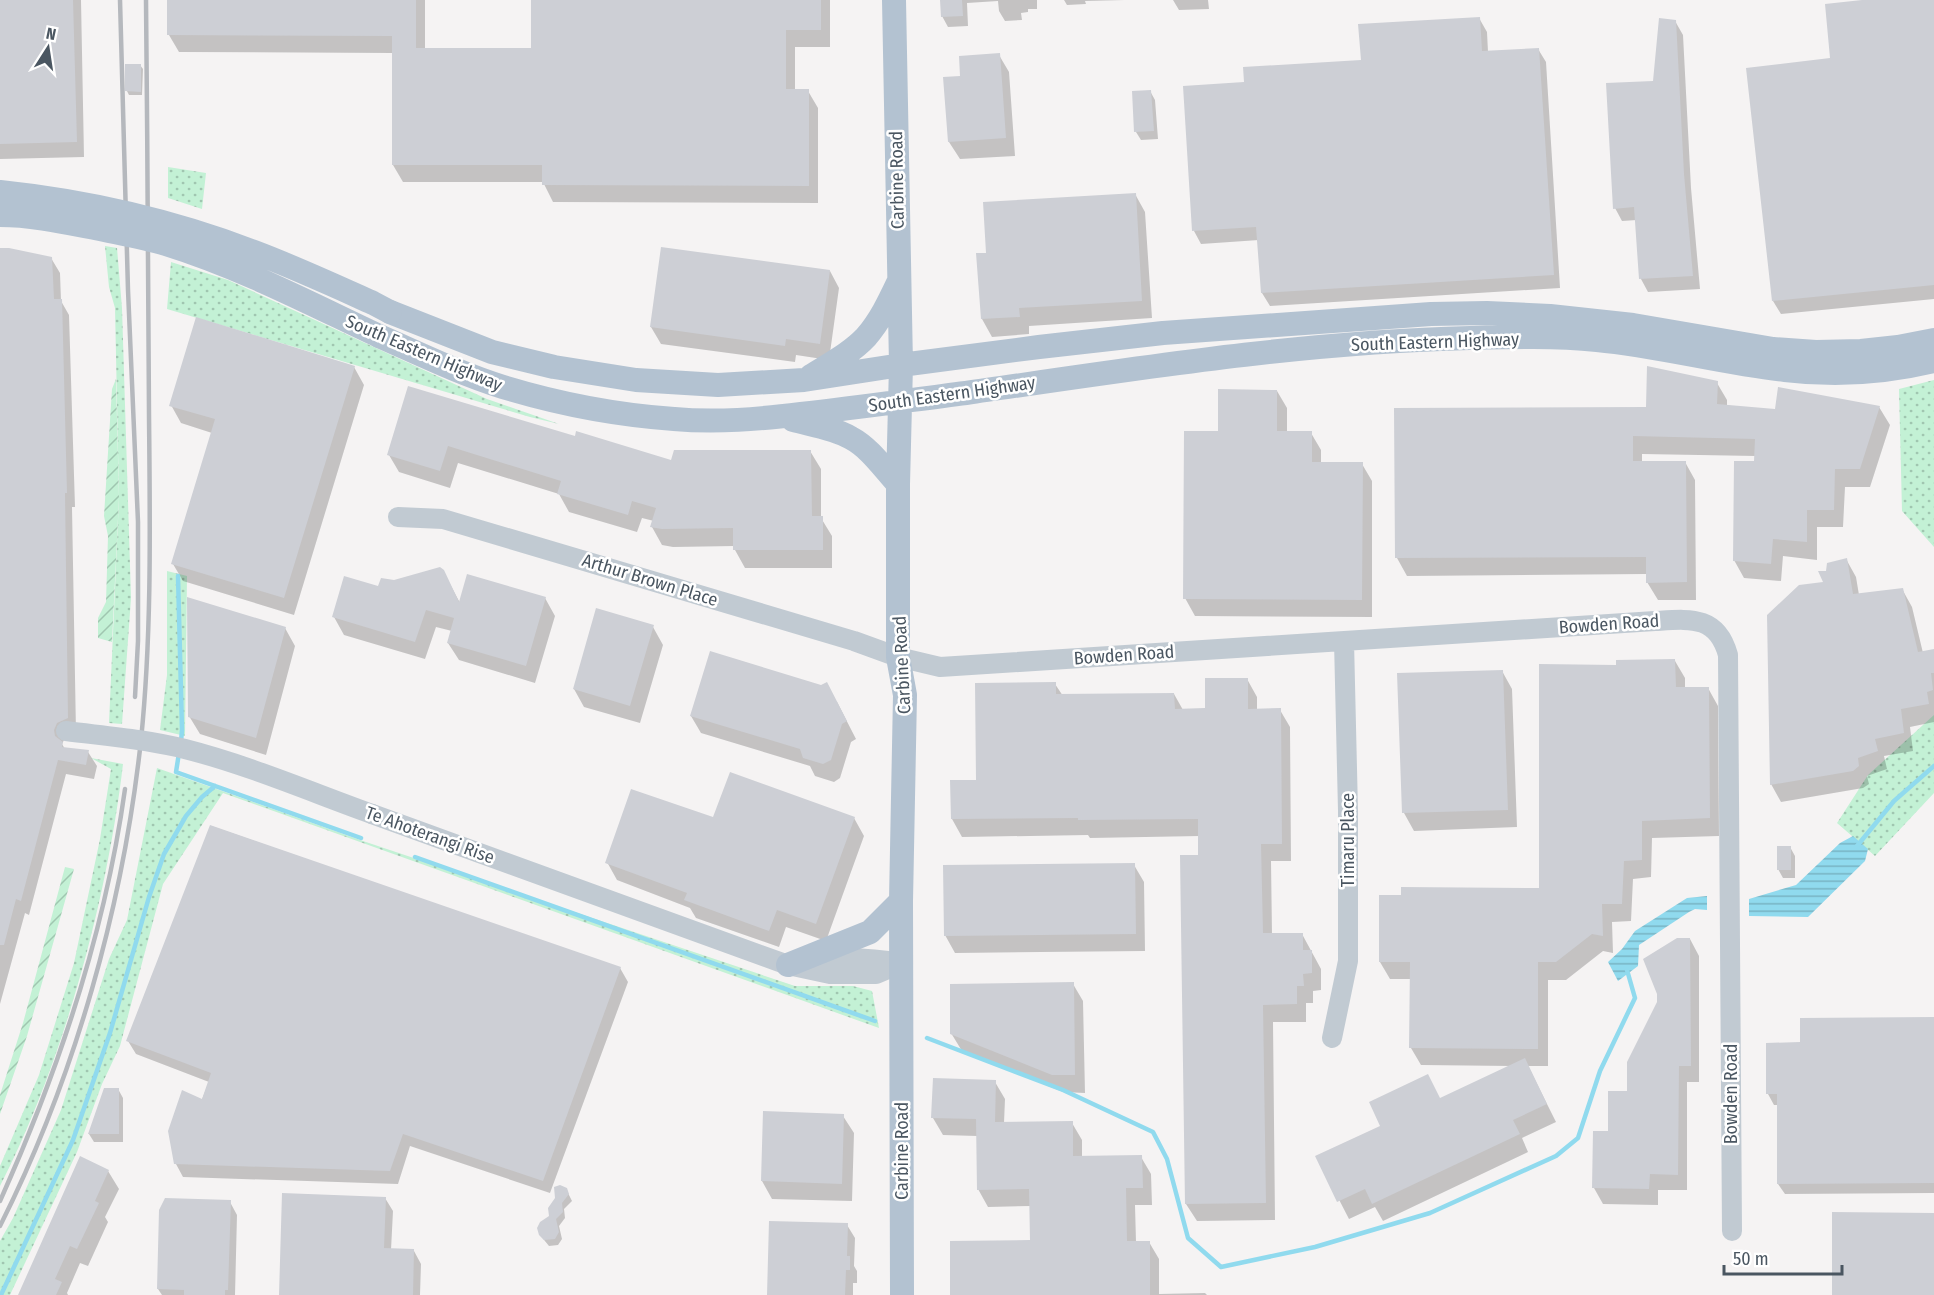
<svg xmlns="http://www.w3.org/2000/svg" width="1934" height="1295" viewBox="0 0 1934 1295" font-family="'Fira Sans Condensed',sans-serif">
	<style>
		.grass { fill: url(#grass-dots) }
		.garden { fill: url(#garden-furrows) }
		.water { fill: url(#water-rules) }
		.shadow { fill: #0003 }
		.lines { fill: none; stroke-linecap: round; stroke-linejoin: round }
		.stream { stroke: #90daee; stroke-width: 4.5 }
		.building { fill: #cdcfd5 }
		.minor { stroke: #c1cad2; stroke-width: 20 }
		.major { stroke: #b3c2d1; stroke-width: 24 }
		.rail { stroke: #b5b8bd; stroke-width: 4.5 }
		.minor-bridge { stroke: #c1cad2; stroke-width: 20 }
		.major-bridge { stroke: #b3c2d1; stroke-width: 24 }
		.labels { text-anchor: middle; stroke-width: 5; stroke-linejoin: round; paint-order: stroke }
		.street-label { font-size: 18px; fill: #4a5661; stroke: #fff }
	</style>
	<defs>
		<pattern id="grass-dots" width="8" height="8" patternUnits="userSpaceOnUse" patternTransform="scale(1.5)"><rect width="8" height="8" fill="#c3f1d5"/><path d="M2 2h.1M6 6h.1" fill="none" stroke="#a0c6b0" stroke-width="1.8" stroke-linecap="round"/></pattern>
		<pattern id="garden-furrows" width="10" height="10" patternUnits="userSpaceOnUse" patternTransform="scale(1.5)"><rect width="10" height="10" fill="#c3f1d5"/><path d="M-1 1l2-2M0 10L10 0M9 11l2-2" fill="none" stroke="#a0c6b0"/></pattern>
		<pattern id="water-rules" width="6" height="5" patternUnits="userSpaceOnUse" patternTransform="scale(1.5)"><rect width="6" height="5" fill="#90daee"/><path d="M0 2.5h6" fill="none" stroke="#78b4c4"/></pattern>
	</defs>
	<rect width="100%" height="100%" fill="#f5f3f3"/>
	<!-- grass -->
	<path class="grass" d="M168,167l38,6 -4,36 -34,-11z
		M105,246l12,2 5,60 9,290 -9,126 -13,-1 10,-225 -4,-190 -6,-21z
		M171,262l57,18 259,119 72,25 -29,-7 -363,-108z
		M1934,380v167l-32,-36 -3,-122z
		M167,571l20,5 -2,160 -25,-6 7,-55z
		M1934,715v78l-59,63 -38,-33 31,-48z
		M91,758l32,6c-16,137 -60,299 -123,422v-20l39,-91 35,-112 26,-124 11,-70z
		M157,768l206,73 432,145h58l19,5 7,37 -656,-235 -60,91 -43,162 -18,38 -25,68 -67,143h-10v-54l13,-23 48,-108 48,-151 18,-39z"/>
	<!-- garden -->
	<path class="garden" d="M116,379l3,119 -7,144 -14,-4v-20l8,-16 2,-66 -4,-20 8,-127z
		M65,867l9,2 -47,167 -27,78v-19l23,-72z"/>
	<!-- water -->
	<path class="water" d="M1853,836l15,13 -3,12 -57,56 -59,-1v-17l47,-14 44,-42z
		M1707,896v14l-12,-1 -6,3 -50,33 -1,21 -20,15 -10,-19 14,-13 13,-18 52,-33z"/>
	<!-- shadow -->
	<path class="shadow" d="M0,0h81l3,157 -84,2z
		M169,0h256v50h108v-50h297v47h-35v44h13l10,17v95l-265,-1 -10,-20h-140l-10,-17v-112l-214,-1 -10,-17z
		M942,0h95v9h-9v3l-7,1 1,7 -17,1 -6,-10 -1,-10 -31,2 1,23 -20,1 -6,-11z
		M1064,0h61l-40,1 1,3 -19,1z
		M1173,0h35l1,9 -30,1z
		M1876,0h58v299l-153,15 -8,-13 59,-242z
		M1479,18l8,14 1,20 50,-3 8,13 14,226 -290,18 -8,-13 -3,-53 -58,4 -7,-13 52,-147 117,-23z
		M1675,21l8,14 8,153 9,101 -52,3 -7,-13 -4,-59 -15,1 -7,-13z
		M999,55l10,17 6,84 -55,3 -11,-17 13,-65z
		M140,65l3,4 -1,26h-13l-2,-4z
		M1150,91l5,9 3,39 -17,1 -5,-8z
		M1135,194l10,18 7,106 -123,8v8l-37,3 -10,-18 -4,-64 9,-1z
		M0,250l51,8 9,15 1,28 8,14 6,192h-3l4,226 -11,5 -3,6 3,5 23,3 9,14 -3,13 -28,-5 -37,141 -4,-2 -25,91z
		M830,271l9,17 -10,72 -33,-5 -1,7 -134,-18 -10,-17z
		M354,367l10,18 -70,230 -111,-34 -10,-17 39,-131 -31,-10 -10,-18z
		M1717,383l10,17v7l49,4 103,-4 11,18 -20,62h-25l-2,40h-26v33l-34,-4 -2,25 -37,-3 -10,-18 22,-104 -114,-2v9l43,-1 10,18 1,120h-38l-11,-18v-8l-240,2 -10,-18 250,-150z
		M409,388l167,50 96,24 138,-11 11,18v49l11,18v32h-87l-10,-18v-4l-62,1 -11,-2 -10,-18 2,-6 -12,-3 -5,14 -68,-20 -10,-18 -101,-31 -8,25 -51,-16 -10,-17z
		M1277,391l10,17v25h24l10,17v14h41l10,17v136l-177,-1 -10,-18 35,-165z
		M1846,559l10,18 3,18 43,-6 10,18 11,46 11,-2v71l-24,5 3,24 -29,5 3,13 -20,7 2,8 -6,4 -82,14 -10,-18 57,-212z
		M443,571l17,32 85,-5 10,18 -20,67 -76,-23 -11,-17 4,-12 -16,-4 -11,32 -81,-24 -10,-18 45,-29 15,-6z
		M653,627l10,18 -23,78 -56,-16 -10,-18z
		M285,628l10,18 -29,109 -66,-21 -11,-18z
		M1675,661l10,17v11l23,-1 10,18 1,130 -67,2 -1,39 -18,2 -2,42 -19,1 1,31 -10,-2 -37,29h-18v86h-20l28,56 -34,16 6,14 -145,69 -8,-14 -26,12 -32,-62 195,-91 -91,-1 -10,-17v-69h-21l-10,-17 160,-73 77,-222z
		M1502,671l10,18 5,138 -103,4 -10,-18 -5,-138z
		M1247,679l10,18v13h23l10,17 1,134h-20l1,74 30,-1 19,35v21l-8,1v12h-7v19h-33l2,198 -78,1 -11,-17 14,-368 -110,2 -2,-3 -126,2 -10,-18 25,-38 78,-97 8,12 111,-2 9,16h24z
		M837,702l19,37 -5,3 -11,36 -6,4 -19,-6 -5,-10 -109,-33 -10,-17z
		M854,818l10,18 -38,105 -40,-14 -7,20 -83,-29 -6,-10 -73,-28 -10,-18 107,-43z
		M211,826l409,142 8,14 -78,211 -140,-47 -12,38 -215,-7 -7,-13 33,-82 -73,-28 -8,-13z
		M1790,847l5,9v22h-12l-5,-9z
		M1134,865l10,17 1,69 -190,2 -10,-18z
		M1690,939l9,17v126h-12v108h-29v15l-55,-1 -9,-16v-56h15l19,-40 30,-89z
		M1073,984l10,17 2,92 -22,-1 -101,-41 -11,-18z
		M1934,1018v175l-149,1 -7,-10v-79h-4l-6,-11 34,-50z
		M995,1082l10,17 -1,24h68l10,17v17h59l10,17 1,31h-17l1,37h13l10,17v35l46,-1 2,2h-256l80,-53v-36l-43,1 -10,-18 -1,-53 -34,-1 -10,-17z
		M118,1089l5,9v44h-29l-5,-8z
		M843,1116l11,17 -2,68 -80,-2 -10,-18z
		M108,1171l11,18 -14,28 3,5 -20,44 -8,-3 -13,30 1,2h-49z
		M566,1189l6,12 -8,8 1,9 -6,8 3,13 -4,6 -9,1 -9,-11z
		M385,1198l8,13 -2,39 23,1 7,13 -1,31h-140z
		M230,1202l7,13 -2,80h-73l-4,-6z
		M847,1225l8,13 -1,28 3,5v12h-4v12h-85z"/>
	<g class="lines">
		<!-- stream -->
		<path class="stream" d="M178,576l4,154 -1,12
			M179,753l-3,19 185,66
			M1857,846l37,-45 40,-35
			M415,857l460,164
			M927,1038l136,52 90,42 14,27 21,79 33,29 94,-20 115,-34 126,-57 22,-18 22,-67 35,-73 -8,-28
			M1,1295l72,-155 37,-107 39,-136 15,-43 22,-38 16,-19 13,-11"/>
	</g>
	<!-- building -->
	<path class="building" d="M0,0h73l4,142 -77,2z
		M167,0h249v48h115v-48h290v30h-35v59h23v97l-267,-1v-20h-150v-129l-225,-1z
		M940,0h22l1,16 -22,1z
		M1862,0h72v285l-162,16 -26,-233 84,-10 -5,-54z
		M1480,17l2,34 57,-3 15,227 -293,18 -5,-66 -64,4 -9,-145 61,-4 -1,-15 118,-7 -3,-36z
		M1659,18l17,2 8,154 9,102 -54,3 -5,-72 -21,2 -7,-126 47,-2z
		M1000,53l6,85 -58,4 -5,-65 17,-1 -1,-20z
		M125,64h16v28l-16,-1z
		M1151,90l3,41 -20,1 -2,-41z
		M1136,193l6,108 -123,7 1,9 -39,2 -5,-66h10l-3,-51z
		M661,247l169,23 -10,74 -34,-5 -1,7 -135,-19z
		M0,248h9l43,9 2,42h8l5,194h-2l3,225 -11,5 -3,7 1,6 8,6 -1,5 27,3 -3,15 -28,-5 -37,141 -5,-2 -12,46h-4z
		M196,317l159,49 -71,232 -113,-34 44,-145 -46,-13z
		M1647,366l71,15 -1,23 58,5 3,-22 102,19 -20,63h-25l-1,41h-27v32l-34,-3 -2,25 -38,-3 1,-100h20l1,-22 -122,-3v25h53l1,121 -41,1v-26l-251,1 -1,-150 252,-1z
		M408,386l167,50 1,-5 95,29 3,-10h137l1,66h11v34h-90v-22l-71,1 -12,-2 6,-19 -24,-7 -4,14 -71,-21 4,-13 -113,-35 -8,25 -53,-16z
		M1218,389l59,1v41h35v31h51l-1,138 -179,-1 1,-168h34z
		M1847,558l6,36 50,-6 15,64 16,-3v24h-3l2,17 -6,2 2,12 -28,5 3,24 -29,6 3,12 -20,7 1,8 -6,5 -83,14 -3,-170 32,-30 24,-3 -5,-11h8l1,-8z
		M440,567l4,3 15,32 8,-28 79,23 -20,69 -79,-23 7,-25 -28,-8 -11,32 -83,-25 12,-41 34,10 3,-8 13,2z
		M187,597l99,30 -30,111 -68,-21z
		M596,608l58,17 -24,81 -57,-17z
		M710,651l111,34 6,-3 20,39 -5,3 -11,36 -8,4 -20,-6 -3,-9 -110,-33z
		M1675,659l1,28h33l1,131 -68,3v39l-18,1 -2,43h-20l1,32 -11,-2 -36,28h-18v87l-129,-1 1,-86h-31v-67h22v-8l138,1v-224l77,1v-5z
		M1503,670l5,140 -106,3 -5,-140z
		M1205,678h43v31l33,-1 1,136h-21l2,89h40v17h9v23l-9,1 1,12h-7v18l-34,1 3,198 -81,1 -5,-349h18v-36l-120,1v-2l-127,1 -1,-39h26l-1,-97 81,-1v12l118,-1 1,16 30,-1z
		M730,772l125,45 -39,107 -39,-14 -8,21 -85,-31 3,-7 -82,-30 26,-74 82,28z
		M210,825l411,142 -78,214 -140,-47 -13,37 -216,-7 -6,-33 14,-41 20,9 9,-26 -85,-32z
		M1777,846h14v24h-14z
		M1135,863l1,71 -192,2 -1,-71z
		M1677,938h13l1,128h-12l-1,109 -28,-1 -1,15 -57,-1 1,-57h15v-40h19v-29l30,-60v-8l-14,-35z
		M1074,982l1,93h-23l-102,-41v-50z
		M1934,1017v166l-157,1v-90h-11v-51l34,-1v-24z
		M1525,1058l22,46 -34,16 7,14 -148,70 -7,-15 -28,13 -22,-46 65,-30 -11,-24 59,-28 12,24z
		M933,1078l63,2 -1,42 78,-1v35l69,-1 1,33h-17l1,53h23v54h-200v-54l80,-1 -1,-51 -52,1 -1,-71 -45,-1z
		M104,1088h15v46h-31z
		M763,1111l81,3 -2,70 -81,-3z
		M80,1156l29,14 -14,31 4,2 -22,46 -7,-3 -15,33 7,3 -6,13h-38z
		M560,1185l7,3 2,6 -7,9 1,9 -7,7 3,13 -4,7 -11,1 -5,-5 -2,-7 3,-6 9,-6 -1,-8 7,-10 -1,-11z
		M282,1193l104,4 -2,51 30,1 -1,46h-134z
		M165,1198l66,2 -3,90h-3v5h-41v-5l-27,-1 2,-79z
		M1832,1212l102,1v82h-102z
		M769,1221l79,2 -1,33h3v14h-4l-1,25h-78z"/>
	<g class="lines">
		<!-- minor -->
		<path class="minor" d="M398,517l45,2 411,122 44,16 42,10 715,-46c35,-2 62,-6 73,34l4,576
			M372,814l416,151 42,9h46l26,-11
			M812,961c30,-5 60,-3 90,2
			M1332,1038l16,-77v-150l-4,-170"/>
		<!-- major -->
		<path class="major" d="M894,0l7,365 -3,119v173l7,38 -4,206 1,394
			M390,312l102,40 62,15 82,13 82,5 86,-5 97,-15 138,-18 124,-14 268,-19 56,-1 63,3 83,9 140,24 43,3 45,-1 37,-4 36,-7
			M379,336c41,18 82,38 124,51 56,17 114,28 171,32 43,4 85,0 127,-5 55,-6 110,-14 165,-21 167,-24 335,-51 504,-55 42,-1 85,-2 127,2 63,6 125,23 188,30 49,6 100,3 149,-9
			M811,376c19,-12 40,-23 55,-39 14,-16 23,-35 32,-54
			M793,420c19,5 41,8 58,18 19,10 33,31 47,46
			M788,965l82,-33 31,-31"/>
		<!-- rail -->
		<path class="rail" d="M120,0l8,290 10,232v119l-3,56
			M0,1201c59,-131 105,-268 125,-412
			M0,1226c75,-149 123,-320 141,-486 11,-108 9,-217 8,-326 0,-138 -2,-276 -3,-414"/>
		<!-- minor-bridge -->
		<path class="minor-bridge" d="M66,731c39,5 80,8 119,18 63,16 126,43 187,65"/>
		<!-- major-bridge -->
		<path class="major-bridge" d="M0,192c86,9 173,29 254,60 40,15 79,33 119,51l17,9
			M0,215c32,0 64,7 95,13 23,5 48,9 71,16 74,23 143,59 213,92"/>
	</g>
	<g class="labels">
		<!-- street labels -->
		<g class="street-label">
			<text transform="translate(897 180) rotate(-91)" y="6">Carbine Road</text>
			<text transform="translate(1435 342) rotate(-2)" y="6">South Eastern Highway</text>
			<text transform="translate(424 353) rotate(23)" y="6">South Eastern Highway</text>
			<text transform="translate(952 394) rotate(-8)" y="6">South Eastern Highway</text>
			<text transform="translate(650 580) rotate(17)" y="6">Arthur Brown Place</text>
			<text transform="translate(1609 624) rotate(-4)" y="6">Bowden Road</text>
			<text transform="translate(1124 655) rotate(-4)" y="6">Bowden Road</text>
			<text transform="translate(902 665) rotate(-93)" y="6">Carbine Road</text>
			<text transform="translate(430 835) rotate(20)" y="6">Te Ahoterangi Rise</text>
			<text transform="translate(1348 840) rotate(-90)" y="6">Timaru Place</text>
			<text transform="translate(1731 1094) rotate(-90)" y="6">Bowden Road</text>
			<text transform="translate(902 1151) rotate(-90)" y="6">Carbine Road</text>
		</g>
	</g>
	<!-- north arrow -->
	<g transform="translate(48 48) rotate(12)" stroke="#ffffff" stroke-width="4.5" paint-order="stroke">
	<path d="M0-4.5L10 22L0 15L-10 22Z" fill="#4a5661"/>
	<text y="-9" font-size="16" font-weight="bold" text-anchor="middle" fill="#4a5661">N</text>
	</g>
	<!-- scale -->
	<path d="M1724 1265v9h118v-9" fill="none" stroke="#4a5661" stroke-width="3"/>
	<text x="1733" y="1265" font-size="18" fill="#4a5661" stroke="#ffffff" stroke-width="4.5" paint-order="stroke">50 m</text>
</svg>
